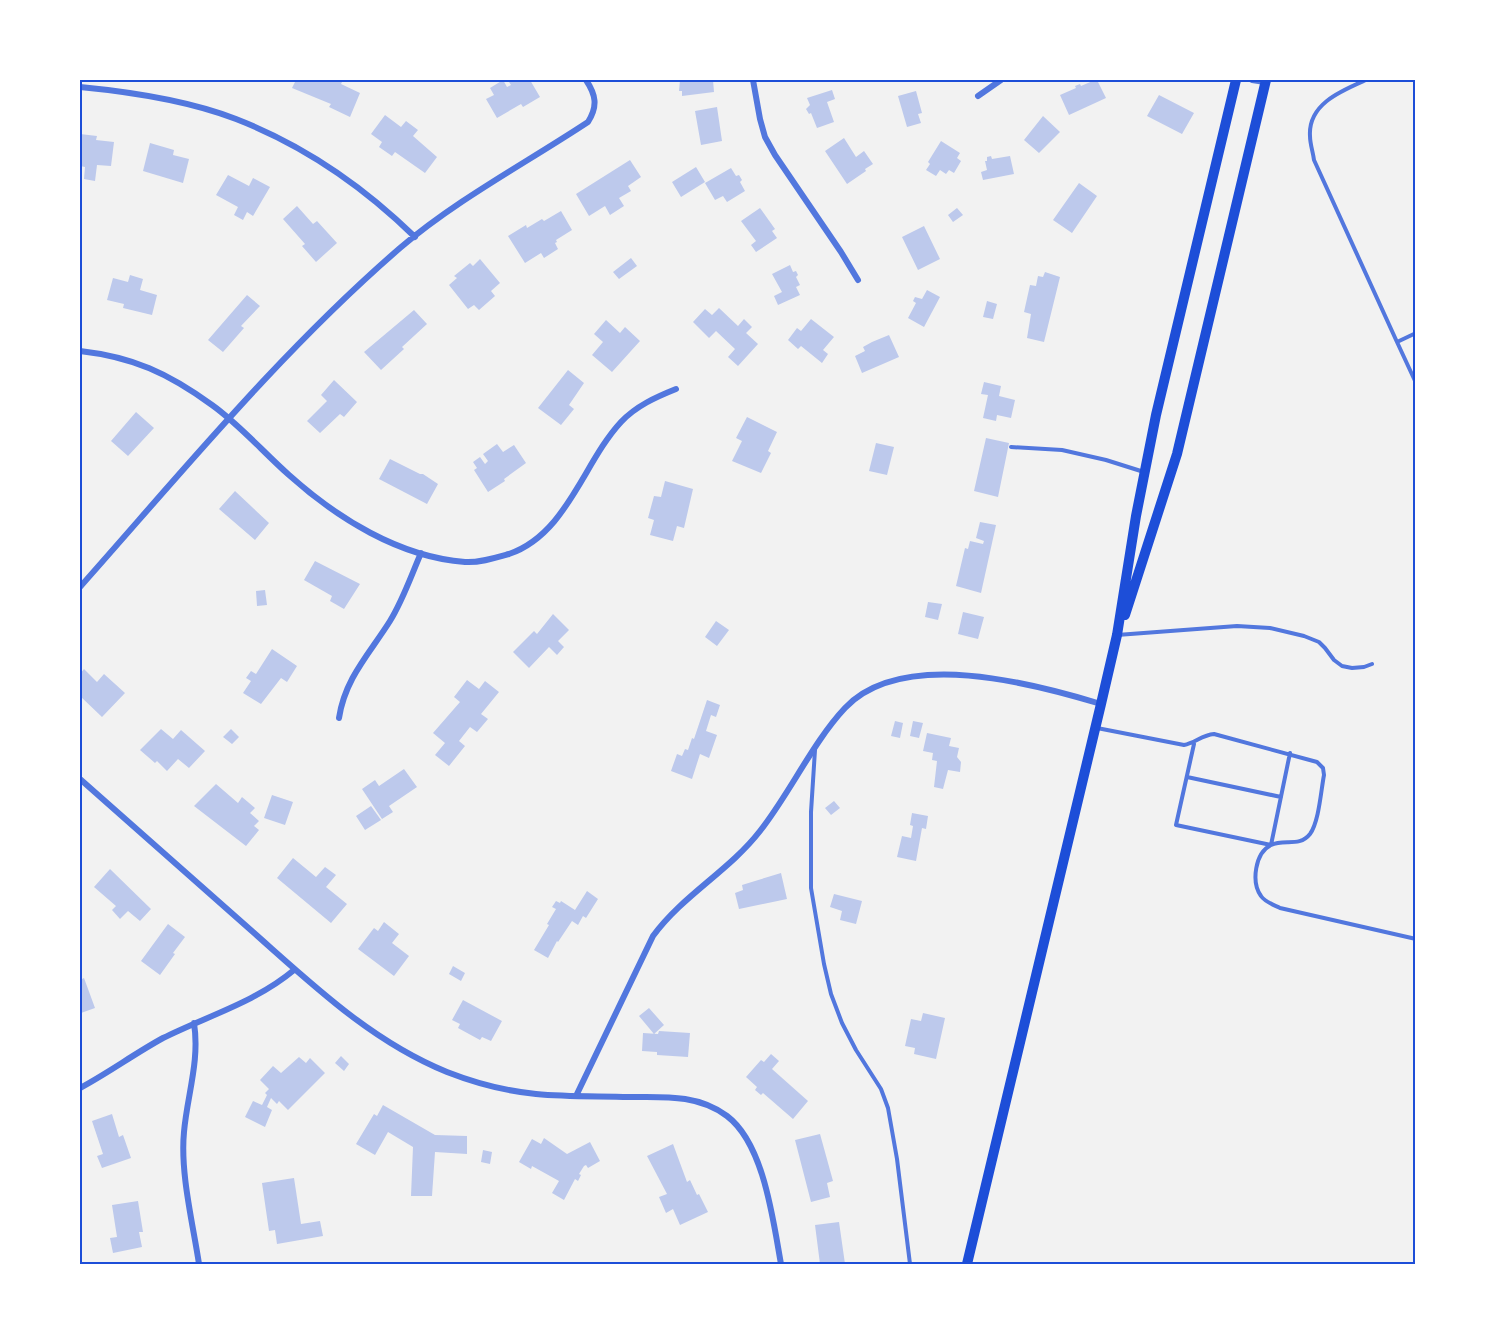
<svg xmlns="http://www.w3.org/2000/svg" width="1495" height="1344" viewBox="0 0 1495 1344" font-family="Ubuntu,sans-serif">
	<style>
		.building { fill: #bdc9ec }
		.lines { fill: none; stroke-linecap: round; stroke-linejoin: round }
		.service { stroke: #5277de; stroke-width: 4 }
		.minor { stroke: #5277de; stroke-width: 6 }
		.primary { stroke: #1d4ed8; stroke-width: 10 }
		.neatline { fill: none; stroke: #1d4ed8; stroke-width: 2 }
	</style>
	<rect width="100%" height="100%" fill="#f2f2f2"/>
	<!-- building -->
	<path class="building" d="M296,80h47l-2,4 19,9 -10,24 -21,-10 2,-3 -39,-16z
		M503,80l4,7 4,-2 -2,-3 4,-2h17l10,17 -17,10 -2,-3 -24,14 -11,-19 8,-4 -4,-7z
		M680,80h33l1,12 -32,4v-5h-3z
		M1095,80h2l9,18 -37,17 -9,-20 16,-7 -1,-2 5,-2 1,2z
		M832,90l3,9 -8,3 7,20 -17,6 -6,-15 -2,1 -3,-5 4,-4 -3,-7z
		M916,91l6,22 -4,1 3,9 -14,4 -9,-31z
		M1159,95l35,18 -12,21 -35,-18z
		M717,107l5,34 -21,4 -6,-34z
		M385,115l16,12 5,-6 12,9 -5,6 24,21 -12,16 -30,-21 -3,4 -13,-9 3,-5 -11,-8z
		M1043,116l17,16 -21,21 -15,-13z
		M80,134l17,2 -1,4 18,2 -3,24 -14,-1 -2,16 -11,-2 1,-12 -5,-1z
		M844,138l12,19 8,-6 9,13 -8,5 1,2 -19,13 -22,-33z
		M941,141l19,12 -3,5 4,3 -7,12 -5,-3 -3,4 -6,-4 -4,6 -10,-6 4,-6 -2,-2z
		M150,143l24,7 -1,5 16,4 -6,24 -40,-12z
		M991,156l1,3 18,-3 4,18 -31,6 -2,-8 6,-2 -2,-9h2v-4z
		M630,160l11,17 -13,9 3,5 -12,7 5,8 -14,9 -5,-9 -16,10 -13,-22z
		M696,167l9,15 -24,15 -9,-15z
		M731,168l5,8 3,-1 3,5 -2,2 5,9 -18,11 -4,-6 -8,4 -10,-17z
		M228,175l21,11 4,-8 17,9 -17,29 -6,-4 -4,8 -9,-5 4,-8 -22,-12z
		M1079,183l18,13 -25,37 -19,-13z
		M297,206l16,18 4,-3 20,22 -21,19 -14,-16 3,-2 -22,-25z
		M760,208l15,21 -3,2 5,7 -21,14 -5,-7 5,-4 -15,-20z
		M957,208l6,7 -10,7 -5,-7z
		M561,211l11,19 -16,10 1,2 -2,1 3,6 -14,9 -3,-5 -16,10 -17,-27 18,-11 1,3 15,-9 2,2z
		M924,226l16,33 -22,11 -16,-33z
		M631,258l6,8 -18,13 -6,-7z
		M480,259l20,24 -9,8 4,5 -16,14 -5,-5 -6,4 -19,-24 8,-7 -3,-2 16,-13 3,3z
		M790,265l3,7 3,-1 2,4 -2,2 4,8 -4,2 4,8 -22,10 -4,-9 8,-4 -10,-18z
		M1045,272l15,5 -16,65 -17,-4 4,-24 -7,-2 6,-27 6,1 2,-10 5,1z
		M130,275l13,4 -3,11 17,5 -5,20 -29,-7 1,-4 -17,-4 6,-22 15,4z
		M927,290l13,7 -16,30 -16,-9 8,-15 -3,-2 2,-4 7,2z
		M247,295l13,11 -19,20 3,2 -21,24 -15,-12z
		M987,301l10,3 -4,15 -10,-2z
		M719,308l19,18 6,-7 8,8 -6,6 12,11 -20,22 -10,-9 7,-8 -19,-18 -7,7 -16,-16 12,-13 7,6z
		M414,310l13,14 -25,23 2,2 -23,21 -17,-18z
		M811,319l23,18 -11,13 5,4 -6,9 -21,-17 -3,3 -10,-9 9,-12 4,3z
		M606,320l14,13 5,-6 15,14 -28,31 -20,-17 11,-13 -9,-8z
		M889,335l10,22 -37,16 -7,-17 10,-5 -2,-4 9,-5z
		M568,370l16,13 -15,22 5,4 -13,16 -23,-17z
		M334,380l23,22 -13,15 -4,-3 -20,19 -13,-12 20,-20 -6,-6z
		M984,382l17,4 -2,10 16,4 -4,18 -14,-3 -1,6 -13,-3 5,-23 -7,-1z
		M136,412l18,16 -26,28 -17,-15z
		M747,417l30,15 -9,19 3,2 -10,20 -29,-12 10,-20 -6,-3z
		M986,438l23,5 -11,54 -24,-6z
		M876,443l18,4 -7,28 -18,-4z
		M497,444l6,8 11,-7 12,18 -22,16 1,2 -17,11 -14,-22 3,-2 -4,-6 7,-5 5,7 3,-3 -5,-7z
		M390,459l30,15h3l15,10 -11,20 -48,-25z
		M665,481l28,8 -9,39 -7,-2 -4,15 -23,-6 4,-15 -6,-2 6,-22 7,1z
		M235,491l34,32 -14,17 -36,-31z
		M980,522l16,3 -15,68 -25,-7 9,-38 3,1 2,-8 13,3 1,-3 -8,-3z
		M315,561l45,23 -16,25 -14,-8 2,-5 -28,-16z
		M265,590l2,15 -10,1 -1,-15z
		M928,602l14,2 -4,16 -13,-3z
		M963,612l21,5 -6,22 -20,-5z
		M553,614l16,16 -11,11 6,6 -7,8 -8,-8 -20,21 -16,-16 21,-21 3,3z
		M716,621l13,9 -12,16 -12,-9z
		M272,649l25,17 -10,16 -6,-4 -20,26 -18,-11 8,-12 -5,-3 5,-7 5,3z
		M84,669l13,13 7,-8 21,19 -23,24 -22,-21v-22z
		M467,680l12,9 6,-8 14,11 -18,22 7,5 -11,13 -7,-5 -11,14 6,5 -16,20 -14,-11 10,-12 -12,-10 27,-31 -6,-5z
		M707,700l13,5 -4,12 -5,-2 -5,16 11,4 -8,23 -9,-4 -8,25 -21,-8 6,-17 5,2 3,-7 3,1 4,-12 2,1z
		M895,721l8,2 -3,15 -9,-2z
		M913,721l10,2 -4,15 -9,-2z
		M161,729l12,10 8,-9 24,21 -16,17 -11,-9 -11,12 -10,-10 -2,2 -15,-13z
		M231,729l8,8 -7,7 -9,-7z
		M927,733l24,5 -2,8 10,2 -2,9 4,5 -1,10 -12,-2 -5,19 -9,-2 3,-26 -5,-1 1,-7 -10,-2z
		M404,769l13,18 -28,19 4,6 -11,7 -20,-30 13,-9 4,6z
		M216,784l22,19 4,-6 13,11 -5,5 9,8 -5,5 5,4 -13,16 -52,-40z
		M272,795l21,7 -8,23 -21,-7z
		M834,801l6,7 -9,7 -6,-7z
		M371,806l10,14 -16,10 -9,-14z
		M912,813l16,3 -2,13 -4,-1 -6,33 -19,-4 5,-21 9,2 2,-12 -3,-1z
		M293,858l23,19 9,-10 11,8 -10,12 21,17 -16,19 -54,-45z
		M110,869l41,40 -11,12 -12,-10 -8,8 -8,-9 4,-4 -22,-19z
		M781,873l6,26 -48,10 -4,-16 8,-3 -1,-5z
		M587,891l11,8 -12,19 -3,-2 -5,9 -6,-4 -14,21 -1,-1 -9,17 -14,-8 15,-25 -2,-1 9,-15 -4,-2 4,-6 4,2 1,-2 14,9z
		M834,894l28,7 -6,23 -16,-4 2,-9 -12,-4z
		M384,922l15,12 -7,9 17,13 -15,20 -36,-27 16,-21 4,3z
		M168,924l17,13 -12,16 2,1 -15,21 -19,-14z
		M453,966l12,7 -4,8 -12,-7z
		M84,978l11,30 -14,5 -1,-33z
		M463,1000l39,21 -11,20 -9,-4 -2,3 -22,-12 2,-4 -8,-4z
		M649,1008l15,17 -10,9 -15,-18z
		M923,1013l22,5 -9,41 -22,-5 1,-6 -10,-2 6,-27 10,2z
		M659,1031l31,2 -2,24 -31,-2v-3l-15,-1 1,-18 15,1z
		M771,1054l8,7 -7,8 36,32 -15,18 -30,-26 -2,2 -6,-5 2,-3 -11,-10 15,-17 3,2z
		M341,1056l8,8 -5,7 -9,-8z
		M299,1057l7,6 4,-5 15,15 -37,37 -9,-9 -2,3 -6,-6 -4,9 5,3 -7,17 -20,-10 8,-16 9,4 5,-10 -2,-2 4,-4 -9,-9 13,-14 8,7z
		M383,1105l52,30 32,1v18l-32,-2 -3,44h-21l2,-49 -25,-15 -13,23 -19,-11 18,-30 3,2z
		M112,1114l7,23 4,-2 8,23 -29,10 -5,-12 6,-2 -11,-33z
		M820,1134l13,47 -6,2 3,14 -19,5 -16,-62z
		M544,1138l23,16 23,-12 10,19 -12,7 -2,-3 -2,1 -5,8 2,1 -3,6 -3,-2 -11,21 -12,-7 7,-12 -27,-15 -1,3 -12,-7 13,-23 9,5z
		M673,1144l14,38 3,-2 7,15 2,-1 9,18 -28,13 -7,-16 -7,4 -7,-16 8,-3 -20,-38z
		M483,1150l9,2 -2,12 -9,-2z
		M294,1178l7,46 19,-3 3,15 -46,8 -2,-14 -6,1 -7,-48z
		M138,1201l5,31h-4l3,15 -29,6 -3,-15 7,-1 -5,-32z
		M839,1222l6,42h-25l-5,-39z"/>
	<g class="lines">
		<!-- service -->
		<path class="service" d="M1366,80c-25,11 -58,24 -56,56 0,8 3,16 4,24l83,182 19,-9
			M1397,342l19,41
			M1011,447l51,3 44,10 38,12
			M1117,635l120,-9 33,2 34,8 15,6 6,6 9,12 8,6 10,2 12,-1 8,-3
			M1097,728l87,17c11,-2 18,-10 30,-11l103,28 6,6 1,7c-3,15 -5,47 -14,59 -11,14 -26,4 -39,11 -16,8 -20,37 -10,51 4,6 13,9 19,12l136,31
			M1194,744l-18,81 95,20 19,-92
			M815,750l-4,62v76l13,76 7,30 11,29 14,27 25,39 7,19 9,51 13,105
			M1187,777l94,20"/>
		<!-- minor -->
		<path class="minor" d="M753,80l7,39 5,18 10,18 66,97 17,28
			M1252,80l13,2
			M80,87c52,5 107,13 156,32 67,26 128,68 179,118
			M978,96l23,-16
			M80,351c53,6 88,22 132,54 28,20 51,47 77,70 48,43 110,82 176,87 14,1 30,-4 44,-8 58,-20 74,-91 112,-132 15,-16 35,-25 55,-33
			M80,587c103,-116 202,-237 320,-339 56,-48 126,-85 188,-126 10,-16 8,-27 -2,-42
			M339,718c6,-40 31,-65 51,-97 13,-21 21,-45 31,-68
			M80,779c57,51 115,102 173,153 60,53 118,109 194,140 28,11 59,19 89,22 31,3 62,2 93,3 34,0 69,-3 98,19 37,28 46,104 54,148
			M194,1023c6,38 -7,73 -10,109 -4,41 9,92 15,132
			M80,1088c28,-15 54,-34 83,-50 44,-22 93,-36 131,-68
			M576,1096l77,-160c30,-41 76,-65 107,-105 30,-38 53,-89 85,-123 57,-60 187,-25 256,-4"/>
		<!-- primary -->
		<path class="primary" d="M1125,615l52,-161 89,-374
			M967,1264l134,-560 16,-69 19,-119 20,-101 80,-335"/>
	</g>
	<!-- border -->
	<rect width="1495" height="1344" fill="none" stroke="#ffffff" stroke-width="162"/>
	<rect x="81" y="81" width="1333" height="1182" class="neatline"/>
</svg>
